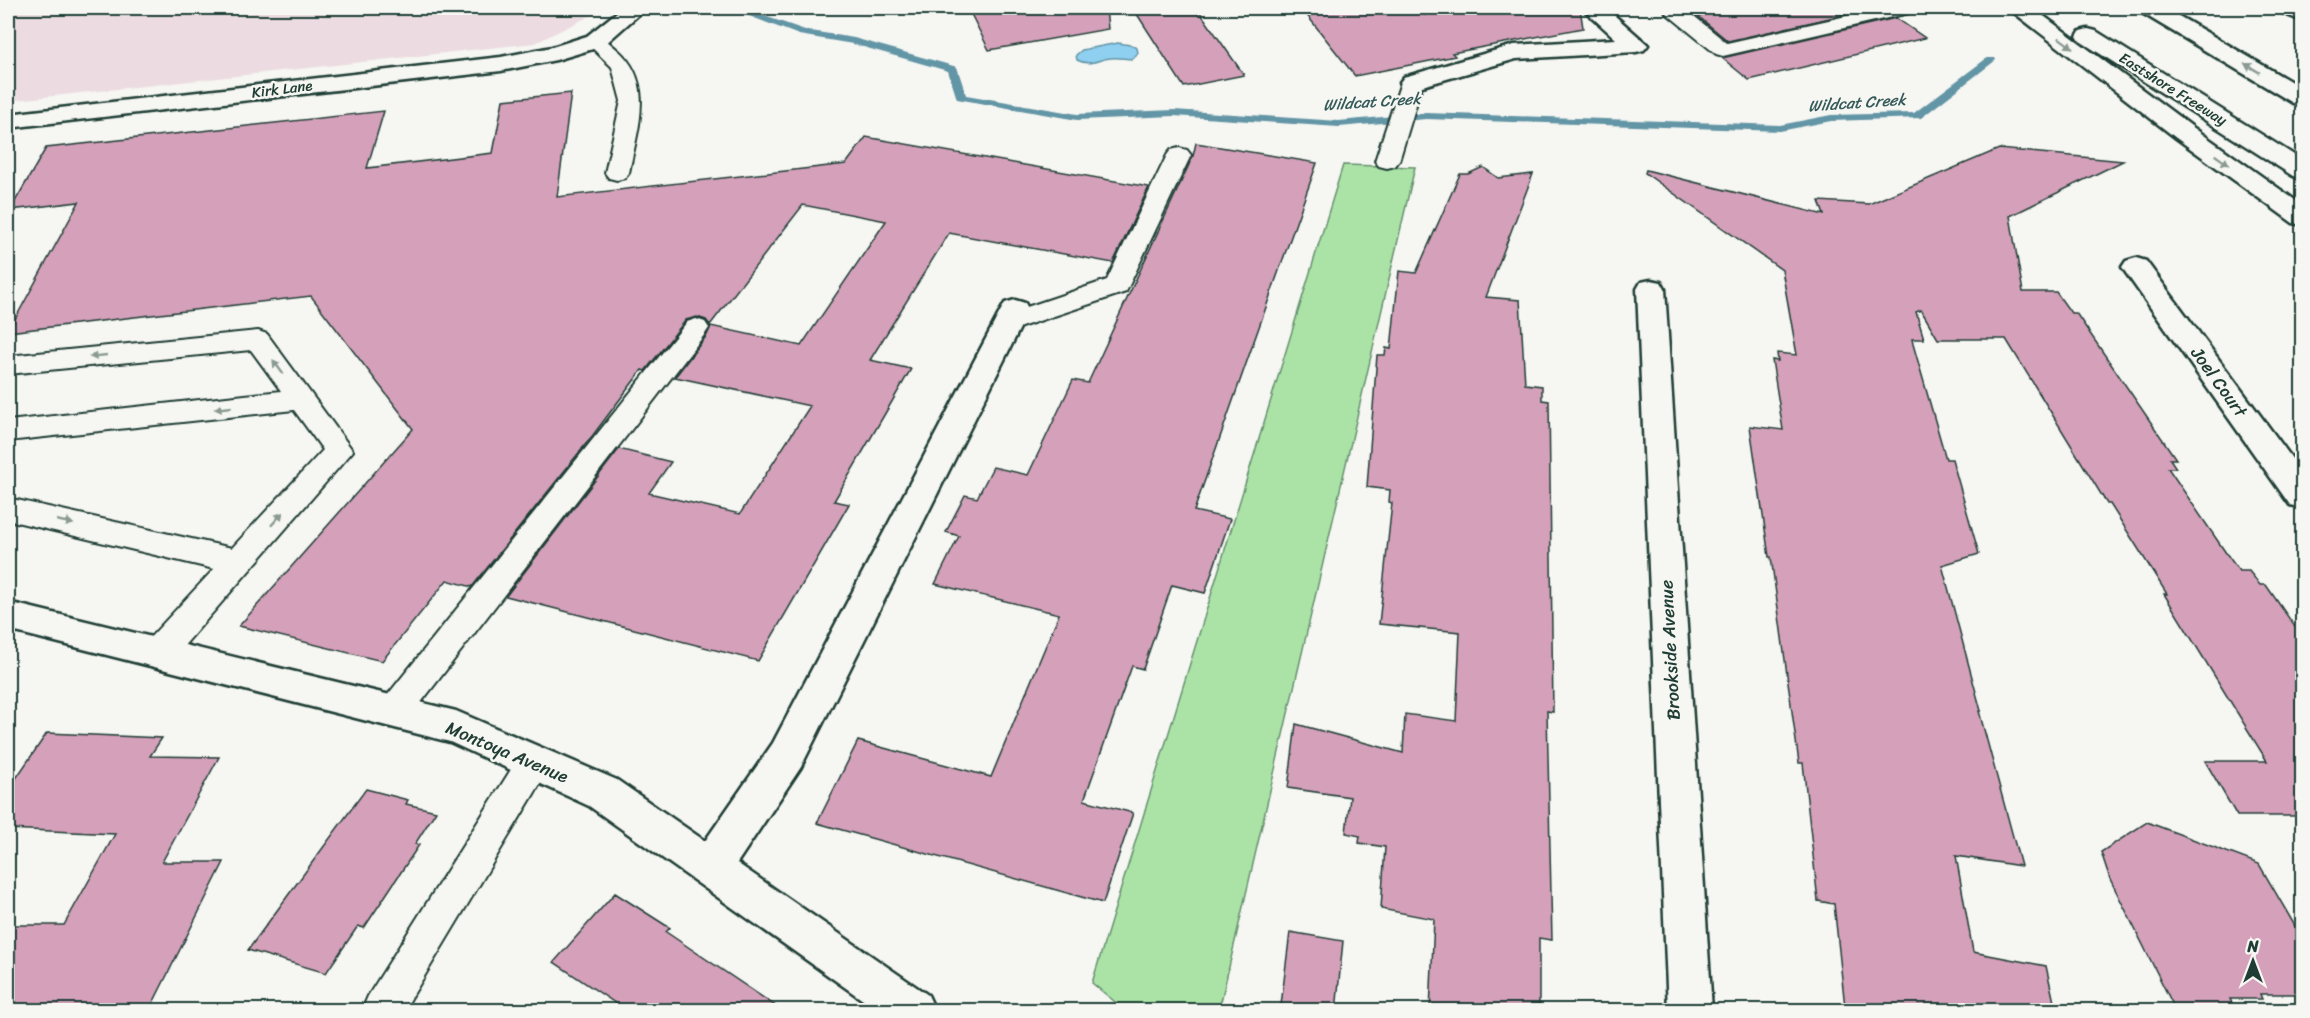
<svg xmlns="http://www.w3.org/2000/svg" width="2310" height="1018" viewBox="0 0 2310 1018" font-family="Sriracha,sans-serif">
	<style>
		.built { fill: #ecdce1 }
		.green { fill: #abe3a7; stroke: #65906e; stroke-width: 1.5 }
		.water { fill: #8fcff0; stroke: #6295a5; stroke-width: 1.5 }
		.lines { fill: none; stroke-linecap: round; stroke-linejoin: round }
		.stream { fill: #6295a5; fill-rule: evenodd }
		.building { fill: #d4a0ba; stroke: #1f3d34; stroke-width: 1.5 }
		.service-casing { stroke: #1f3d34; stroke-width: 4 }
		.minor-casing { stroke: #1f3d34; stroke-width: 5 }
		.tertiary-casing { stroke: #1f3d34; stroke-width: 5 }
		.motorway-casing { stroke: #1f3d34; stroke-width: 5 }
		.service { fill: #f6f6f2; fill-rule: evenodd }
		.minor { fill: #f6f6f2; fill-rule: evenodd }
		.tertiary { fill: #f6f6f2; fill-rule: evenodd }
		.motorway { fill: #f6f6f2; fill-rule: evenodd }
		.oneway { fill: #8a9a93 }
		.labels { text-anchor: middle; stroke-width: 5; stroke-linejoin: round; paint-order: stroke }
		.far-street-label { font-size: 15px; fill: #1f3d34; stroke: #f6f6f2 }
		.far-water-label { font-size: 16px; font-style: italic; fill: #355a5a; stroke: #f6f6f2 }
		.street-label { font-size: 18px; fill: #1f3d34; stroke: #f6f6f2 }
	</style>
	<rect width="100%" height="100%" fill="#f6f6f2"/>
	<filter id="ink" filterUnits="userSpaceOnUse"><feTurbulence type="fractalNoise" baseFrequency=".0167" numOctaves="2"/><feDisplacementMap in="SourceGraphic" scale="12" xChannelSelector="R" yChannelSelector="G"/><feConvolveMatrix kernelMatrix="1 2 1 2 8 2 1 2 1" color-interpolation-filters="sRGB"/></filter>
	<g filter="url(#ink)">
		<!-- built -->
		<path class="built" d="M8,8h596l-4,3 -65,32 -527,58z"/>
		<!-- green -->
		<path class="green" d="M1343,165l72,2 -196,843h-94l-33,-27z"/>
		<!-- water -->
		<path class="water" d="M1118,43l12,2 7,3 1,5 -6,6c-7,0 -14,-2 -21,-1 -14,1 -20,9 -34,2l-1,-5 6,-5z"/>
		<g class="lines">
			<!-- stream -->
			<path class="stream" d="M728,8h13l64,22 49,8 103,29 9,28 111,19 97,-4 165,11 87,-8 354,12 51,-10 83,-2 73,-55h8l1,2 -75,58 -90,3 -51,10 -354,-12 -87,8 -165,-11 -97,4 -120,-21 -9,-28 -95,-27 -54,-9z"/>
		</g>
		<!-- building -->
		<path class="building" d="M968,8h138l2,21 -119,21z
			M1133,8h64l47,67 -60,12z
			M1307,8h110l7,7 39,-7h117l3,20 -131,25 3,3 -100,20 -49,-62 5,-1z
			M1693,8h181l-146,33 -36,-30z
			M1896,18l29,20 -176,42 -27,-22z
			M571,93l-14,104 289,-33 20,-27 283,50 -36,76 -164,-30 -79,127 41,9 -77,132 15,3 -91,157 -252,-65 113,-147 52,13 -22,31 91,21 70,-108 -135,-29 32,-42 4,-9 90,20 85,-125 -83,-16 -93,120 -4,-5 -9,-3 -11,3 -41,51 -3,-1 -49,65 -121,152 -25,-7 -65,81 -143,-35 174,-197 -102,-133 -303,36 71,-130 -69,8 36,-62 338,-37 -17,57 126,-15 10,-53z
			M1196,143l121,20 -123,348 36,8 -25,74 -33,-8 -29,84 -11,-3 -48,134 49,13 -30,90 -286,-80 41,-82 133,36 68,-163 -124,-30 24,-48 -13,-4 19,-37 12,3 16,-31 35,8 45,-95 15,3 105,-227z
			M1999,149l124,12 -113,55 13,76h33l15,21h5l100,146h-6l6,9h-8l58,85 13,18h10l11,14h6l36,52v181l-1,-2h-64l-32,-55h62l-103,-167h3l-57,-90h-3l-101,-165h-68l-17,-29 -5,2 8,27h-12l1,5 33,115h6l27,95 -37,11 39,146h-2l42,155 -65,-10 17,96 73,14 10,45h-195l-16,-4 -11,-103 -16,-3 -15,-138h-4l-28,-206h-2l-19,-131 33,4 -11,-70 6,1 -1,-8 20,2 -15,-85 -137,-97 1,-3 178,45 -5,-14 50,3z
			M1483,167l15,11 35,-4 -47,123 34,3 5,84 17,2v14l7,1 4,311 -6,-1 5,229 -13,-2v73h-109l4,-92 -53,-10 4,-62 -26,-4 1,-7 -14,-3 4,-36 -62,-9 8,-64 107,29 2,-39 51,7 4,-89 -81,-8 13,-121 -3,-1 1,-12 -23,-3 10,-132h8l1,-7 5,1 8,-78 17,2 44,-99h8z
			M47,733l115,5 -12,18 69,1 -57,105h62l-75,149h-141v-86h56l51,-91 -107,-5v-39z
			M366,789l42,11 -2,4 30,7 -21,33 4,1 -55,83 -6,-2 -32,47 -78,-23z
			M2147,822l112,42 43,74v56h-42l2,5h-32l6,12h-60l-66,-132 -9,-27z
			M615,893l55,35 -4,4 117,79h-156l-73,-49z
			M1290,932l53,9 -7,70h-25l-30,-6z"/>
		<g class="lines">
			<defs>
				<path id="service" d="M1664,8h27l-2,4 38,31 155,-35 30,1 -3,4 -186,43 -7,-2 -50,-41z
					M595,35c10,2 15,9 23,15 38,34 19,80 11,123l-4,5 -8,2 -8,-2 -4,-5 16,-72 -9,-34 -27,-26 3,-4z
					M1412,75l8,2 3,5 -24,79 -4,5 -8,2 -8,-2 -4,-5 26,-79 3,-5z
					M1179,148l8,2 4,5 -65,137 -117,39 -9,-3 -4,-6 4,-6 107,-36 60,-125 4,-5z
					M696,319l9,3 4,6 -4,6 -299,388 -12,5 -12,-5 -5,-10 5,-10 305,-380z
					M258,331l9,3 86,117 -184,212 -12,4 -12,-4 -4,-10 4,-10 69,-74 -206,-49v-22l224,50 91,-98 -29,-40 -286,31v-20l273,-30 -30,-41 -243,24v-18z
					M534,747l12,5 5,11 -5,11 -142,236h-42l6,-14 154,-244z"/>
				<path id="minor" d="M622,8h24l-43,38 -47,14 -55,11 -493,57v-14l493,-57 51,-10 35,-11z
					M1582,8h24l42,37 -4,5 -8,2 -120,7 -104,30 -8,-2 -4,-5 4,-5 110,-32 102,-6z
					M2136,258l10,3 156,211v36l-12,-3 -164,-232 -4,-6 4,-6z
					M1651,280l10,2 4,7 47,721h-44l-31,-721 4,-7z
					M1015,300l10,3 4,7 -228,457 -64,96 191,132 7,15h-58l-288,-204 -139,-64 -442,-112v-28l448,109 161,69 88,61 68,-98 228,-433 4,-7z"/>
				<path id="tertiary" d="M2279,8h23v13l-20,-8z"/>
				<path id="motorway" d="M2008,8h25l161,120 108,77v20l-9,-2 -117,-85z
					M2139,8h26l137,80v17l-9,-2 -151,-90z
					M2088,29l8,2 206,129v19l-9,-3 -213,-135 -3,-5 3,-5z"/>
			</defs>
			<!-- service casing -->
			<use href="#service" class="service-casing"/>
			<!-- minor casing -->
			<use href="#minor" class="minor-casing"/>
			<!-- tertiary casing -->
			<use href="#tertiary" class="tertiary-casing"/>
			<!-- motorway casing -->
			<use href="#motorway" class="motorway-casing"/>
			<!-- service -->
			<use href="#service" class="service"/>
			<!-- minor -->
			<use href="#minor" class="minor"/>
			<!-- tertiary -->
			<use href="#tertiary" class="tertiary"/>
			<!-- motorway -->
			<use href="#motorway" class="motorway"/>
		</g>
		<!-- one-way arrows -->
		<defs><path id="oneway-solid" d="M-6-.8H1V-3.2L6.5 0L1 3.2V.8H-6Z" transform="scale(1.5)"/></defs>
		<g class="oneway">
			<use href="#oneway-solid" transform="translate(2066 43) rotate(37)"/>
			<use href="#oneway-solid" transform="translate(2252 68) rotate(-149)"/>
			<use href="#oneway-solid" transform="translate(2222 160) rotate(35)"/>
			<use href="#oneway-solid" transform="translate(98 356) rotate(174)"/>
			<use href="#oneway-solid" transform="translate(278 367) rotate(-126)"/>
			<use href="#oneway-solid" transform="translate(223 408) rotate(174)"/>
			<use href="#oneway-solid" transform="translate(277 519) rotate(-48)"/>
			<use href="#oneway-solid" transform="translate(65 522) rotate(13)"/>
		</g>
	</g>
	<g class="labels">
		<!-- far-street labels -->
		<g class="far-street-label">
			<text transform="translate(282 89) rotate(-7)" y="5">Kirk Lane</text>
			<text transform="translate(2173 89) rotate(32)" y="5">Eastshore Freeway</text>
		</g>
		<!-- far-water labels -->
		<g class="far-water-label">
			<text transform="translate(1372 101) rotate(-4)" y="6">Wildcat Creek</text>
			<text transform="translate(1857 102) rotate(-4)" y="6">Wildcat Creek</text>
		</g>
		<!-- street labels -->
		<g class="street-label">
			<text transform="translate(2219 382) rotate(54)" y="6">Joel Court</text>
			<text transform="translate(1670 650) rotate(-93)" y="6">Brookside Avenue</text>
			<text transform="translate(507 752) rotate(23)" y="6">Montoya Avenue</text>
		</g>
	</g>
	<!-- margin -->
	<rect width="2310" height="1018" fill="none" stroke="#f6f6f2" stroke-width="30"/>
	<rect x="15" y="15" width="2280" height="988" fill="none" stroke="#1f3d34" stroke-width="2" filter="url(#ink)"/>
	<!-- north arrow -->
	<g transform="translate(2253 961)" stroke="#f6f6f2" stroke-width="4.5" paint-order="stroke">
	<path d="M0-4.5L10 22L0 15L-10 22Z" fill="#1f3d34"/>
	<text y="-9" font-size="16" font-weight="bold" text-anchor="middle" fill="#1f3d34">N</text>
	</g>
</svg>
